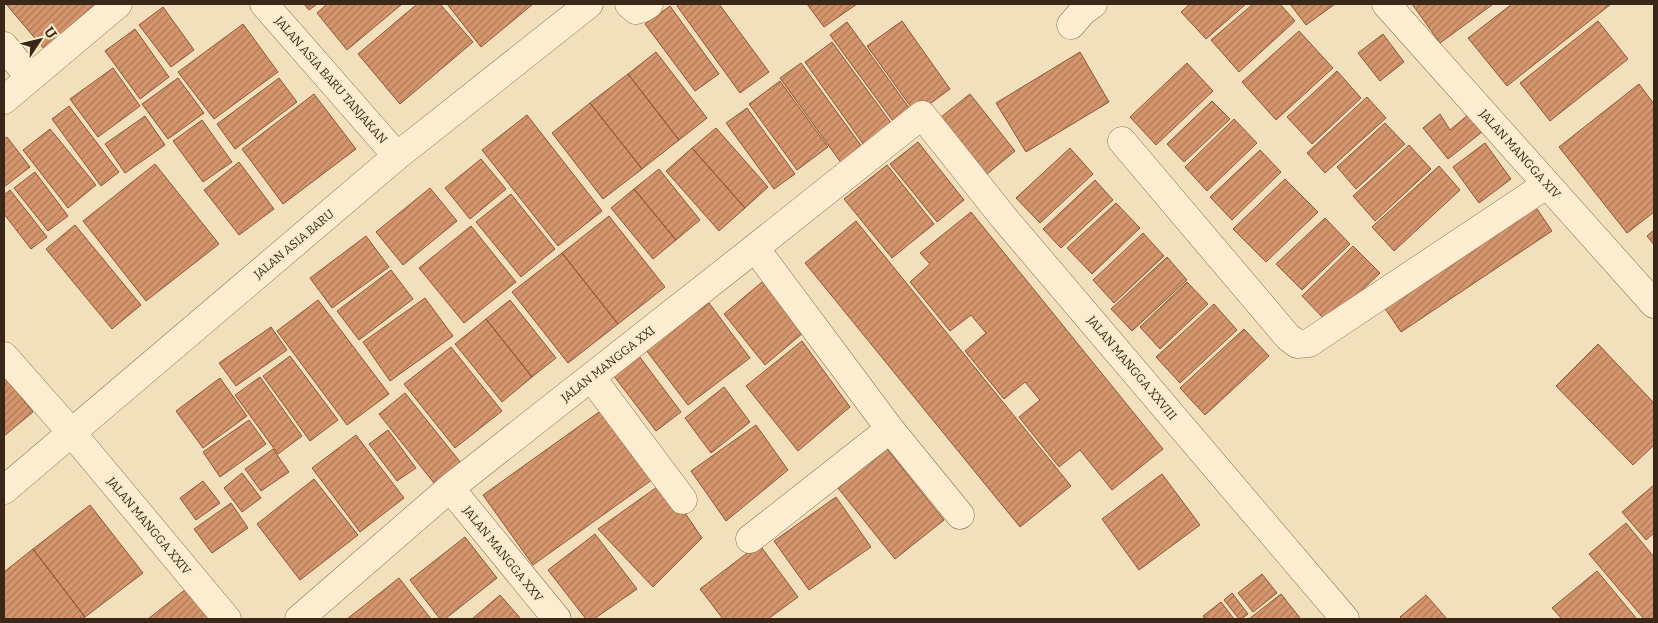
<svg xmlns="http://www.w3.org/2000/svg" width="1658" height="623" viewBox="0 0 1658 623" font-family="Bitter,serif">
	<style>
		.building { fill: url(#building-hatch); stroke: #8e5637 }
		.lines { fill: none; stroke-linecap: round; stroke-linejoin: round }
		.minor-casing { stroke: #8c6f53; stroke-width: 29 }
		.minor { stroke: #fcedd0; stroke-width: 28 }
		.labels { text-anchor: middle; stroke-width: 4.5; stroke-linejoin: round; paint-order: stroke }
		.street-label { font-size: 12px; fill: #39281a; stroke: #f9eacc }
	</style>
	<defs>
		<pattern id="building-hatch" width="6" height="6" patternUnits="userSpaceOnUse" patternTransform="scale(1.25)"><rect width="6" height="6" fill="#d5956d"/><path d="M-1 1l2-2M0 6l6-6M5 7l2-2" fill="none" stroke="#ae7a59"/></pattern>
	</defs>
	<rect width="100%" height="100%" fill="#f2e0bc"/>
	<!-- building -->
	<path class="building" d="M6,4h96l-52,52z
		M304,4h13l-8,6z
		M327,4h75l-55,46 -30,-37z
		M417,4h23l33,38 -73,62 -42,-50z
		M447,4h86l-52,43z
		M679,4h40l50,68 -29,21 -63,-87z
		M807,4h50l-33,23z
		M1190,4h56l-40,35 -25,-27z
		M1253,4h27l15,17 -56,51 -28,-32z
		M1290,4h45l-29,21z
		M1412,4h79l1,1 -52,38z
		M1512,4h99l-104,82 -39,-48z
		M670,6l49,68 -24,17 -50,-67z
		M163,7l31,43 -23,17 -32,-42z
		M902,21l48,68 -34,25 -49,-68z
		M1598,21l30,38 -78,62 -30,-38z
		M847,22l63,87 -17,12 -63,-86z
		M243,24l35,48 -64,47 -36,-47z
		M135,29l34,48 -29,22 -35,-48z
		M1299,31l34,37 -57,52 -34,-38z
		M1383,34l21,28 -24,19 -22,-28z
		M832,42l62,85 -28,21 -61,-86z
		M656,52l51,66 -28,22 -51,-66z
		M1080,52l29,50 -83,50 -30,-49z
		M801,63l67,92 -21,16 -67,-93z
		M1187,63l26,28 -57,54 -26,-28z
		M113,68l27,38 -42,31 -28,-38z
		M1337,71l24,27 -49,46 -25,-27z
		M628,74l51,66 -37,29 -52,-66z
		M178,78l26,35 -36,26 -26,-35z
		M279,78l18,24 -62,47 -18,-25z
		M780,81l48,66 -31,23 -48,-66z
		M1639,84l15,20v108l-27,21 -68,-86z
		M314,94l42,55 -73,55 -41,-55z
		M970,94l45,57 -28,23 -46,-57z
		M1367,97l19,21 -61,55 -18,-20z
		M1212,101l18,18 -46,43 -17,-18z
		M590,103l52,66 -39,30 -51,-66z
		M69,106l50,66 -18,14 -49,-67z
		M747,108l48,66 -21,15 -48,-66z
		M1440,114l10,16 19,-16 13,18 -34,27 -25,-31z
		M527,115l75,96 -44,35 -76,-96z
		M145,116l20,29 -40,28 -20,-29z
		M1234,119l23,24 -50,48 -22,-24z
		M202,120l30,42 -29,20 -30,-41z
		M1385,123l20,21 -49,45 -19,-22z
		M716,128l52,59 -23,21 -53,-60z
		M50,129l46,56 -28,23 -45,-58z
		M7,137l23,30 -26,20v-48z
		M918,142l46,58 -27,22 -47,-58z
		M1485,143l26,36 -32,24 -26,-36z
		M1409,145l22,24 -56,52 -22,-25z
		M692,148l53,60 -26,23 -53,-60z
		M1070,148l23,26 -53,49 -24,-25z
		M1260,150l21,22 -49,48 -22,-23z
		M481,159l25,30 -36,30 -25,-31z
		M239,162l35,47 -35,26 -35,-45z
		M155,164l64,80 -73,57 -63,-80z
		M887,165l47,59 -42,34 -48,-59z
		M1439,166l21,24 -66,61 -22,-24z
		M659,169l41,51 -24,20 -42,-51z
		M35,172l33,44 -20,15 -34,-43z
		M1285,179l33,33 -52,50 -33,-33z
		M1095,180l18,20 -52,48 -18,-19z
		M430,188l27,33 -54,44 -27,-33z
		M634,189l42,51 -23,19 -42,-51z
		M10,190l37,47 -16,12 -27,-35v-19z
		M511,194l44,55 -34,28 -45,-55z
		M1116,203l24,25 -48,46 -25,-26z
		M1535,206l17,25 -151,101 -17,-25z
		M971,212l192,237 -51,41 -32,-40 -21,17 -40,-50 21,-17 -15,-18 -21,17 -39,-48 21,-18 -15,-18 -21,16 -40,-49 20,-18 -10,-11z
		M609,216l56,71 -47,37 -56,-71z
		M1325,218l25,26 -48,46 -26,-26z
		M856,221l215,265 -51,41 -215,-264z
		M75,225l66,80 -29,24 -66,-80z
		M471,226l45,56 -52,41 -45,-55z
		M1654,230v15l-7,-9z
		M1143,233l21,23 -50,47 -21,-23z
		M366,236l23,31 -57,41 -22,-30z
		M1353,246l27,27 -52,50 -26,-27z
		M562,253l56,71 -50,39 -56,-71z
		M1167,257l20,23 -55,51 -21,-22z
		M391,270l22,29 -54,41 -22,-29z
		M768,277l42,50 -45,38 -41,-51z
		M1187,282l21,22 -48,45 -20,-22z
		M425,298l28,38 -63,45 -27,-39z
		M318,300l71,94 -42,31 -70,-94z
		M510,300l46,58 -24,19 -46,-58z
		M709,303l41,55 -62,47 -42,-55z
		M1214,304l23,26 -57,53 -24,-26z
		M486,319l46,58 -30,25 -47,-58z
		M271,327l16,23 -51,36 -17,-23z
		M1244,329l25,27 -64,59 -25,-27z
		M802,341l48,66 -52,44 -52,-65z
		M1598,344l56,59v42l-21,20 -77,-79z
		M451,347l51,64 -47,37 -51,-64z
		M636,352l45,60 -25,19 -46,-60z
		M290,356l48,64 -28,21 -47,-65z
		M4,376l29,36 -29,24z
		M260,377l42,59 -24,18 -43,-59z
		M220,378l27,38 -44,32 -27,-37z
		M724,387l26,35 -39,31 -26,-35z
		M405,393l56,70 -27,20 -55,-69z
		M606,407l50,70 -123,88 -50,-70z
		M249,420l17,24 -46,33 -17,-25z
		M756,425l32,45 -62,51 -35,-50z
		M388,430l28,38 -19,13 -28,-37z
		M356,435l48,63 -44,34 -48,-64z
		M273,449l16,23 -28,19 -16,-22z
		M887,449l57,71 -49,39 -57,-71z
		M242,473l19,25 -19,14 -18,-24z
		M1162,474l38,51 -61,45 -37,-51z
		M314,479l44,56 -58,45 -43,-56z
		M203,481l17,22 -24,17 -16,-22z
		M664,482l38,56 -49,49 -55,-58z
		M1654,485v48l-8,7 -24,-28z
		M836,497l35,50 -62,43 -35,-49z
		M231,503l17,25 -36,25 -18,-24z
		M90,505l53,68 -58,44 -52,-68z
		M1626,523l28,34v62h-10l-55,-65z
		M595,534l42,55 -43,30h-8l-38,-49z
		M465,537l32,41 -52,41h-5l-30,-39z
		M759,544l39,53 -30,22h-45l-23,-30z
		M33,549l52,68 -3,2h-78v-47z
		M1597,571l40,48h-75l-10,-11z
		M1262,574l15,19 -24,19 -15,-19z
		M399,578l32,41h-84z
		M186,589l24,30h-62z
		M1232,593l16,21 -7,5h-2l-15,-19z
		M1281,594l19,24 -2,1h-49z
		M500,595l21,24h-49z
		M1426,595l21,24h-45l-2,-2z
		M1221,602l13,17h-29l-2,-3z"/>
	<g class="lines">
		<defs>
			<path id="minor" d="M264,4l133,152
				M629,4l7,6 7,-2 6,-4
				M1386,4l268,300
				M1071,25l12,-14 10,-7
				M4,46l26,32
				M4,100l114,-96
				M1122,141l166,196 9,7 12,-1 237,-158
				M755,248l135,181 70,86
				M4,356l67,76 156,187
				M591,377l92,123
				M450,488l107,131
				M4,490l393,-334 192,-152
				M750,539l140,-110
				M299,619l151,-131 305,-240 167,-133 82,103 341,401"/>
		</defs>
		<!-- minor casing -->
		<use href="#minor" class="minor-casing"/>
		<!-- minor -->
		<use href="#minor" class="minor"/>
	</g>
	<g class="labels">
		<!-- street labels -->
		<g class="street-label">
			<text transform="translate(331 80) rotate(49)" y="4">JALAN ASIA BARU TANJAKAN</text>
			<text transform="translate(1520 154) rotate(48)" y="4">JALAN MANGGA XIV</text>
			<text transform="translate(294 244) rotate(-40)" y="4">JALAN ASIA BARU</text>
			<text transform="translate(608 364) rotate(-38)" y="4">JALAN MANGGA XXI</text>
			<text transform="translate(1132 368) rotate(50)" y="4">JALAN MANGGA XXVIII</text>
			<text transform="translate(149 526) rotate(50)" y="4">JALAN MANGGA XXIV</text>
			<text transform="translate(503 554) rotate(51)" y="4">JALAN MANGGA XXV</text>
		</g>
	</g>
	<!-- border -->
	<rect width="1658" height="623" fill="none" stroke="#39281a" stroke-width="10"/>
	<!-- north arrow -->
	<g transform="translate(40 40) rotate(55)" stroke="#f9eacc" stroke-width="4" paint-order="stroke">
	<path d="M0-4L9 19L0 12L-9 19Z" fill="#39281a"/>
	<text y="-8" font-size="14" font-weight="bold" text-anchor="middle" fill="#39281a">U</text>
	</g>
</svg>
